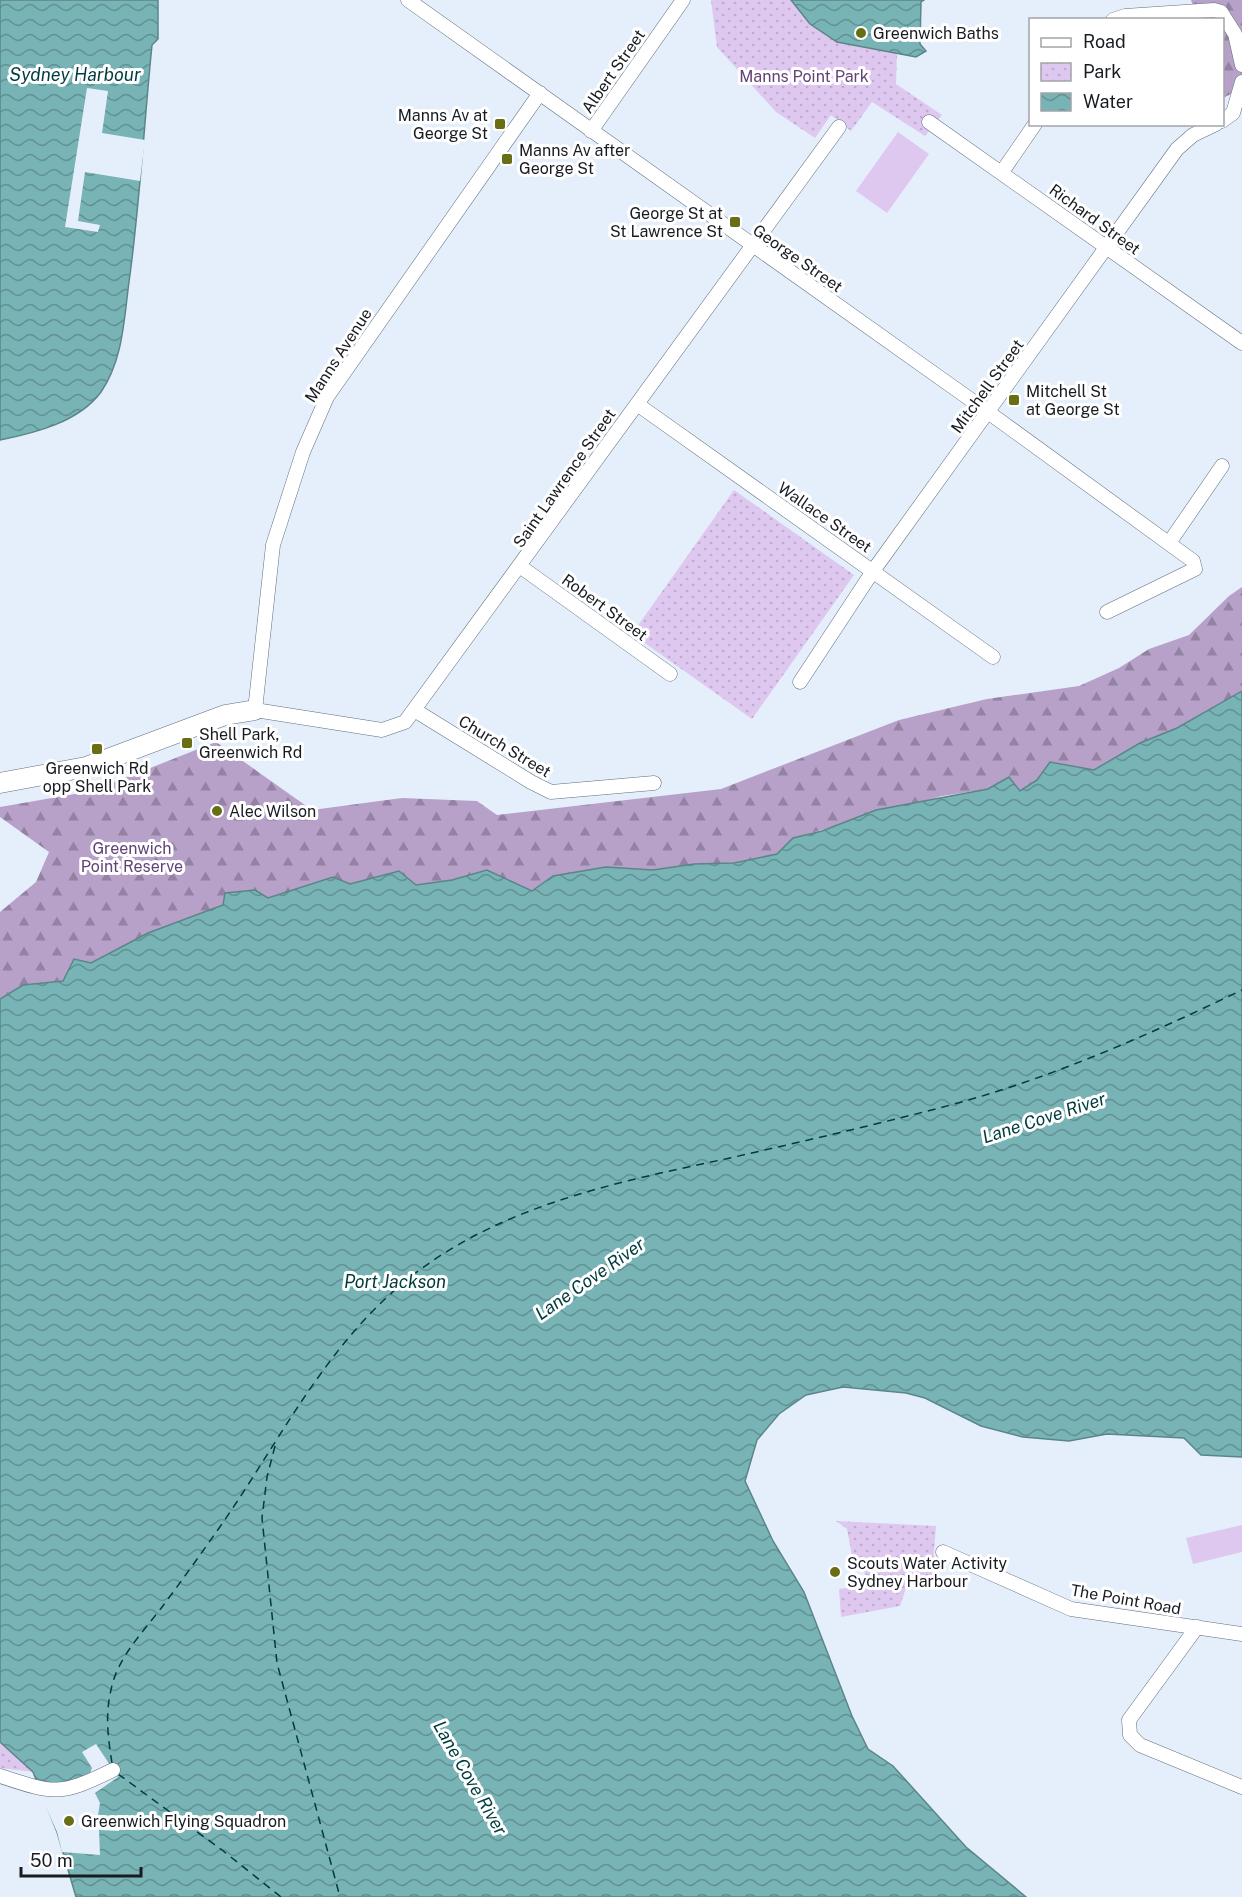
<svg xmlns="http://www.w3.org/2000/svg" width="1242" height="1897" viewBox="0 0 1242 1897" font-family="'Public Sans',sans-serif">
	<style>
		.grass { fill: #dec8f0 }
		.forest { fill: url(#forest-firs) }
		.park { fill: url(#park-dots) }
		.water { fill: url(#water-waves); stroke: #5b8689; stroke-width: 1.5 }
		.pier { fill: #e5effc }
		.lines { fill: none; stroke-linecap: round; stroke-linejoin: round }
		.ferry { stroke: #003b3d; stroke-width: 1.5; stroke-dasharray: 8 6; stroke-linecap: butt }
		.street-casing { stroke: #626d7c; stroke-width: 15 }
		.secondary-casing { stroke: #626d7c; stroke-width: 21 }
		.street { stroke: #fff; stroke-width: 14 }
		.secondary { stroke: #fff; stroke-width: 20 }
		.poi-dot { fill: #676e13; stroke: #fff; stroke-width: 2 }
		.labels { text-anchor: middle; stroke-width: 6; stroke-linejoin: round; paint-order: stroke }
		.poi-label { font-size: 16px; fill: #181c22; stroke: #fff; text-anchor: start }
		.street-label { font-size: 16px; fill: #181c22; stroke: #fff }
		.park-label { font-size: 16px; fill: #624378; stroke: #fff }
		.water-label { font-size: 18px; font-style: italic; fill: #003b3d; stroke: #fff }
	</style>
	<defs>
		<pattern id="forest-firs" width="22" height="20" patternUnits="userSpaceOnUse" patternTransform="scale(1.5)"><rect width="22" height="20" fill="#b7a1c9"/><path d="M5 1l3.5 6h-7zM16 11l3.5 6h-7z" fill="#9482a3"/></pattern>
		<pattern id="park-dots" width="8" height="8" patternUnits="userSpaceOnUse" patternTransform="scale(1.5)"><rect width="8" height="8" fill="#dec8f0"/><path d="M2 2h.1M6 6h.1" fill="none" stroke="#beabce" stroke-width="1.8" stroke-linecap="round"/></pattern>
		<pattern id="water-waves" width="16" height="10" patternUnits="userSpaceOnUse" patternTransform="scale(1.5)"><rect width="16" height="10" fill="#78b3b5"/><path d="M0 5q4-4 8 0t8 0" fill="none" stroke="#619193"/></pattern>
	</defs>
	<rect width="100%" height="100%" fill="#e5effc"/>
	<!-- grass -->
	<path class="grass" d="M898,132l31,22 -42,59 -31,-22z
		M1242,1525v27l-49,12 -7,-26z"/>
	<!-- forest -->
	<path class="forest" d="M1191,0h51v106l-11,-12 -8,4 -1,-78 -25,-1z
		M1242,587v104l-65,37 -37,15 -46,27 -43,-8 -14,18 -17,11 -11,-14 -21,12 -46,7 -149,42 -16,16 -43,9 -40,1 -41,6 -47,-3 -53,9 -21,15 -45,-21 -35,10 -36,5 -17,-14 -49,13 -17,-7 -65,21 -29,-6 -14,1 -2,12 -75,28 -57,30 -28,18 -40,4 -23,13v-86l36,-30 13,-30 -49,-35v-10l92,-16 124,-49 96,68 90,-12 75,3 20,14 224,-26 178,-69 88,-21 92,-13 40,-18 30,-19 40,-14 40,-39z"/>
	<!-- park -->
	<path class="park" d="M711,0h80c36,47 51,43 106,53l-1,31 46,31 -17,21 -53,-34 -21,29 -20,-16 -16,23 -39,-26 -59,-65z
		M734,490l120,85 -102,144 -120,-85z
		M836,1521l100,5 -4,49 -23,4 -9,27 -59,11 -2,-28 17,-2 -1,-9 10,-2 -2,-11 -9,2 -7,-38z
		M0,1742l33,30 -33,-4z"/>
	<!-- water -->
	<path class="water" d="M0,0h158v39l-6,6c-8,79 -12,158 -23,237 -5,37 -6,78 -28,110 -22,30 -66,41 -101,48z
		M791,0h133l-3,2 -1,42 6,7 -10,6 -79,-15 -27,-18z
		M1242,691v766l-41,-2 -17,-17 -77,-4 -38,7 -46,-4 -42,-11 -56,-28 -19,-5 -63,-6 -37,8 -27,19 -22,26 -12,41 28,60 31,51 48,124 16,33 25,17 73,81 60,50h-950l-19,-65 -24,-60 -33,-30v-743l23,-14 40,-4 11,-22 17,4 57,-30 75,-28 2,-12 30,-3 13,8 65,-21 17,7 49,-13 17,14 36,-5 35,-10 45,21 21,-15 53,-9 47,3 41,-6 40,-1 43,-9 16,-16 29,-7 54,-21 112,-21 21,-12 11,14 17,-11 13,-18 44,8 46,-27 37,-15z"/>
	<!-- pier -->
	<path class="pier" d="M87,88l21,3 -6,42 43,7 -5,41 -55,-9 -7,49 22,4 -2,7 -33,-5z
		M96,1744l22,33 -23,16 5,10 -2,12 21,1v15l-20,-1 1,25 -38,-3 -5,-20 -17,-38 15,-8 34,-10 3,-8 -10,-16z"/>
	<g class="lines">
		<!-- ferry -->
		<path class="ferry" d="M275,1446l-8,31 -5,41 15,145 63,234
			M112,1763c-4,-25 -7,-48 -1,-73 6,-33 35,-61 54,-87 18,-24 35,-48 52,-72 61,-86 107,-185 191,-252 92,-74 210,-97 322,-121 70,-16 140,-32 209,-50 106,-27 205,-71 303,-118
			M118,1774l104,76 59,47"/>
		<defs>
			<path id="street" d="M408,0l580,412 205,149 2,8 -88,43
				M1113,20l12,-4 89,-6 7,2 14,22 7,31
				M540,93l-213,304 -24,55 -30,93 -18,165 127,20 23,-8 434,-595
				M1222,121l11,-8 9,-31
				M929,122l313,221
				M591,131l92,-131
				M1002,172l33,-48
				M637,404l356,253
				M1169,543l53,-77
				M521,567l149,107
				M800,682l73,-111 304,-422 16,-14 23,-11
				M416,711l115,71 20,10 103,-9
				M943,1552l128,57 171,25
				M1197,1627l-68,93 1,15 10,10 102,42
				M0,1776c55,18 60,20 113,-6"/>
			<path id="secondary" d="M0,783l86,-16 139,-52 30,-5"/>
		</defs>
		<!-- street casing -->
		<use href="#street" class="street-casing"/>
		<!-- secondary casing -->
		<use href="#secondary" class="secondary-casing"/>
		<!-- street -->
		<use href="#street" class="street"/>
		<!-- secondary -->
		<use href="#secondary" class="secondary"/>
	</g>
	<!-- markers -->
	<g class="poi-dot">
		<circle cx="861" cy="33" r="6"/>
		<rect x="494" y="118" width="12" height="12" rx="3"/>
		<rect x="501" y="153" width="12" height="12" rx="3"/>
		<rect x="729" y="216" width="12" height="12" rx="3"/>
		<rect x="1008" y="394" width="12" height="12" rx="3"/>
		<rect x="181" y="737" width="12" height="12" rx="3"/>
		<rect x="91" y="743" width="12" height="12" rx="3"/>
		<circle cx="217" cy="811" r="6"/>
		<circle cx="835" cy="1572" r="6"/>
		<circle cx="69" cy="1821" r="6"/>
	</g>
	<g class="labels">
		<!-- poi labels -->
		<g class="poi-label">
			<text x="873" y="39">Greenwich Baths</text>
			<text x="488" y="121" text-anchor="end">Manns Av at<tspan x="488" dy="18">George St</tspan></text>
			<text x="519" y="156">Manns Av after<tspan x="519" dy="18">George St</tspan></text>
			<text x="723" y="219" text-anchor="end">George St at<tspan x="723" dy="18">St Lawrence St</tspan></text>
			<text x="1026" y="397">Mitchell St<tspan x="1026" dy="18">at George St</tspan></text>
			<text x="199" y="740">Shell Park,<tspan x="199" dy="18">Greenwich Rd</tspan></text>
			<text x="97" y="774" text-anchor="middle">Greenwich Rd<tspan x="97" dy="18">opp Shell Park</tspan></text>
			<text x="229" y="817">Alec Wilson</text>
			<text x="847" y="1569">Scouts Water Activity<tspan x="847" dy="18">Sydney Harbour</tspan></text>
			<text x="81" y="1827">Greenwich Flying Squadron</text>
		</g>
		<!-- street labels -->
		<g class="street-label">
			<text transform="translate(613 71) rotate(-55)" y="6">Albert Street</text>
			<text transform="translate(1095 219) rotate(36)" y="6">Richard Street</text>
			<text transform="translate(798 258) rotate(35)" y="6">George Street</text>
			<text transform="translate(338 355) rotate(-57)" y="6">Manns Avenue</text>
			<text transform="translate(987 386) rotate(-54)" y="6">Mitchell Street</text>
			<text transform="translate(564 478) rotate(-55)" y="6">Saint Lawrence Street</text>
			<text transform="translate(825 517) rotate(35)" y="6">Wallace Street</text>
			<text transform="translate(605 607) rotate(36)" y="6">Robert Street</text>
			<text transform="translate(505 746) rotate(31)" y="6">Church Street</text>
			<text transform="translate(1126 1599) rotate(10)" y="6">The Point Road</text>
		</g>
		<!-- park labels -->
		<g class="park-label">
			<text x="804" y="82">Manns Point Park</text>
			<text x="132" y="854">Greenwich<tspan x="132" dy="18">Point Reserve</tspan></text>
		</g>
		<!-- water labels -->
		<g class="water-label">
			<text x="75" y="81">Sydney Harbour</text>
			<text transform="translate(1044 1118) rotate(-18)" y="6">Lane Cove River</text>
			<text transform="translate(590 1279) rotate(-35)" y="6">Lane Cove River</text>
			<text x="395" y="1288">Port Jackson</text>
			<text transform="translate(470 1778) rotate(60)" y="6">Lane Cove River</text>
		</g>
	</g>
	<!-- legend -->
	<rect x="1029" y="18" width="195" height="108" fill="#ffffff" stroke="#a3a4a7" stroke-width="1.5"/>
	<rect x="1041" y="38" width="30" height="9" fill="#ffffff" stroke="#a3a4a7" stroke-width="1.5"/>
	<text x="1083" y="48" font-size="18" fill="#181c22">Road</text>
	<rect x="1041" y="63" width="30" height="18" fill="url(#park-dots)" stroke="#a3a4a7" stroke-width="1.5"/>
	<text x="1083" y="78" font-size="18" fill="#181c22">Park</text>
	<rect x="1041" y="93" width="30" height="18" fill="url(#water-waves)" stroke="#a3a4a7" stroke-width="1.5"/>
	<text x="1083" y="108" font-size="18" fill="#181c22">Water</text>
	<!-- scale -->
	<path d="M21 1867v9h120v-9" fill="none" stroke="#181c22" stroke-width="3"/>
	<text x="30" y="1867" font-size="18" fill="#181c22" stroke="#ffffff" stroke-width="4.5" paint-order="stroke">50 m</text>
</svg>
